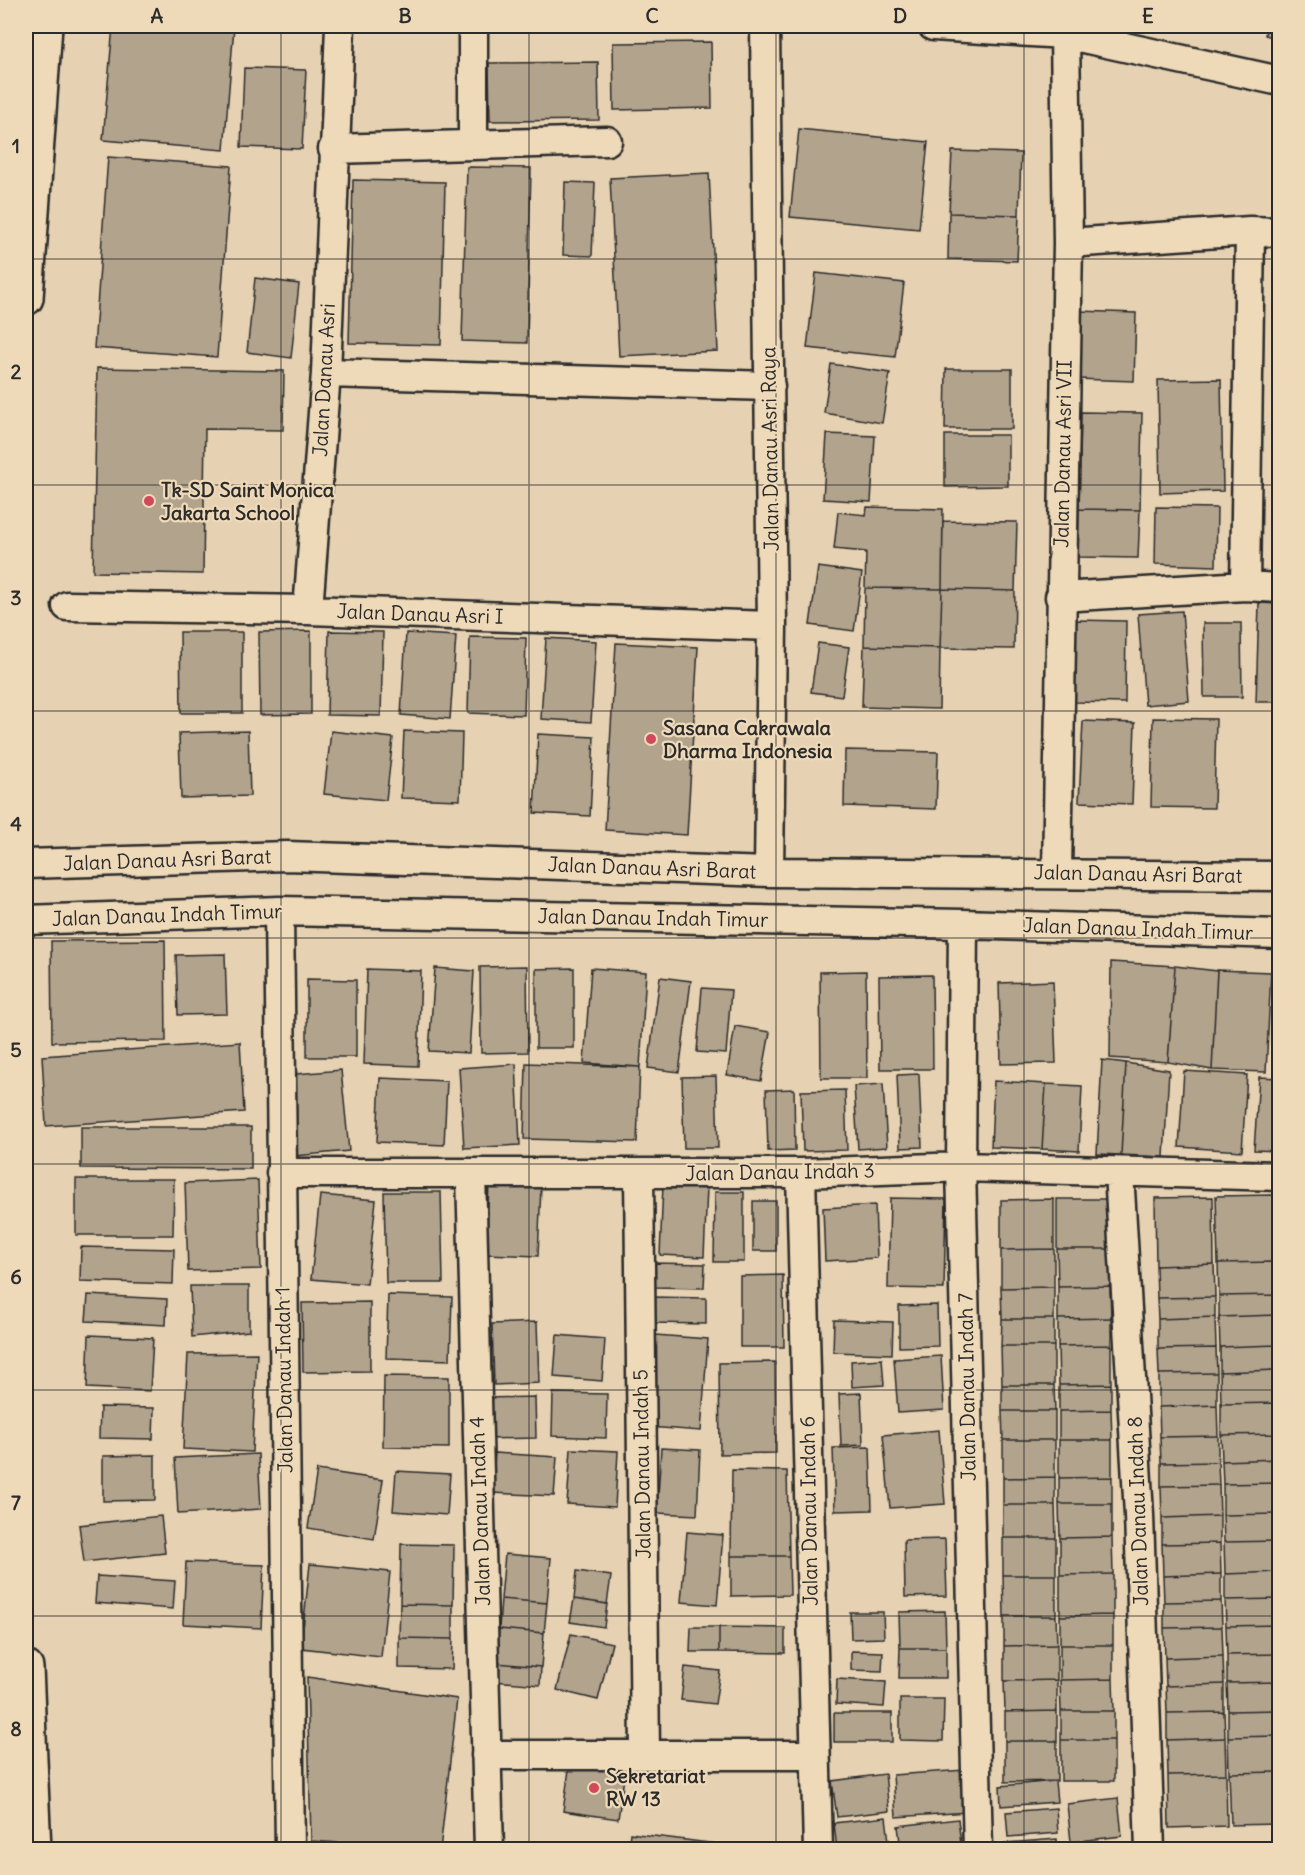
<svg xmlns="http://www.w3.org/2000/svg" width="1305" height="1875" viewBox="0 0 1305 1875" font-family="Delius,sans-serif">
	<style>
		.building { fill: #b2a38d; stroke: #2b2b2b; stroke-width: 1.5 }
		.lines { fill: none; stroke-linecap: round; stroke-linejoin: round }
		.minor-casing { stroke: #2b2b2b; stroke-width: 33 }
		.tertiary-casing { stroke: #2b2b2b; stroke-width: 38 }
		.minor { stroke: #eed9b8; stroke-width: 28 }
		.tertiary { stroke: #eed9b8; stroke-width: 33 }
		.grid { fill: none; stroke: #2b2b2b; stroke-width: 1.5; stroke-opacity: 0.55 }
		.poi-dot { fill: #d1495b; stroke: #eed9b8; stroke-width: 2 }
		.labels { text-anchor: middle; stroke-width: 4.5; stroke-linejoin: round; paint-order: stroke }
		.street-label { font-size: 20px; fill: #2b2b2b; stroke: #eed9b8 }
		.poi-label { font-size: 20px; font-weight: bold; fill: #2b2b2b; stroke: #eed9b8; text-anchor: start }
		.neatline { fill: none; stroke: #2b2b2b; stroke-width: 2 }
		.grid-label { font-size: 20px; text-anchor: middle; font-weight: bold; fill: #2b2b2b }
	</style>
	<rect width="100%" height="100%" fill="#e6d2b2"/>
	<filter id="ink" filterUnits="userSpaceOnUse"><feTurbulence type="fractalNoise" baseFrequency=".0167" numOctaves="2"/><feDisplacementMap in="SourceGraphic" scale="12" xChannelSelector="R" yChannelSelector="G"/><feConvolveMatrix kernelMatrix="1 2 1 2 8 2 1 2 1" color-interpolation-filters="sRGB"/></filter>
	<g filter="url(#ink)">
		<!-- building -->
		<path class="building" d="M113,26h121l-10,124 -121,-10z
			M1267,26h13v13l-15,-4z
			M711,42l1,66 -98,2 -1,-67z
			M598,62l1,58 -109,1 -1,-58z
			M244,68l62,2 -4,79 -61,-2z
			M799,129l129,13 -9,87 -129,-12z
			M952,151l69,2 -2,62 -70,-2z
			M108,157l123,9 -14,191 -123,-9z
			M467,167l64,1 -4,175 -65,-2z
			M709,173l9,178 -99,5 -9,-178z
			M353,180l92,2 -4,163 -92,-2z
			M565,182l30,1 -3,73 -29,-1z
			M949,213l70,2 -2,46 -69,-2z
			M816,273l88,10 -9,74 -88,-9z
			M255,278l44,6 -8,74 -44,-6z
			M1078,311l58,2 -2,68 -58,-2z
			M831,364l59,9 -8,50 -58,-10z
			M97,368l187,3 -1,59 -78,-1 -2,145 -110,-2z
			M946,369h66v60h-67z
			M1221,379l2,112 -63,2 -2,-113z
			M1081,412l61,1 -2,97 -61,-1z
			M827,434l48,2 -4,66 -48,-3z
			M945,435h63v51l-63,1z
			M867,507l76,2 -1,80 -77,-1 1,-36 -32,-3 4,-37 28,3z
			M1156,507l61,1 -1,58 -61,-2z
			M1079,509l61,1 -2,48 -60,-1z
			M943,521l74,1 -2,69 -73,-2z
			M818,567l44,6 -8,58 -44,-6z
			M865,588l77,1 -2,59 -76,-2z
			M942,589l73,2 -1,58 -74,-1z
			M1259,603l21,1v98h-24z
			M1182,611l7,90 -44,4 -7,-91z
			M1074,620l52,1 -1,82 -52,-1z
			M1203,623h38l1,74h-38z
			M311,631v83l-51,1 -1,-83z
			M329,631l54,1 -2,84 -54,-1z
			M180,632h62v81h-61z
			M406,633l50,3 -6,83 -49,-4z
			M470,637l56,1 -2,77 -56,-2z
			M546,638l50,3 -5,81 -50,-3z
			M616,643l82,4 -11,188 -82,-5z
			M818,643l31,4 -7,49 -31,-4z
			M864,646l76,2 -1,61 -77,-2z
			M1153,718l63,1 -2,89 -63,-1z
			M1083,721l52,2 -3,81 -53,-2z
			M248,731l2,65 -69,2 -2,-65z
			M331,731l62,7 -7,62 -62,-6z
			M404,731l58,2 -2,67 -59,-2z
			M538,734l56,3 -4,79 -56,-3z
			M845,750l93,2 -2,57 -92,-3z
			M165,940l1,101 -114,1 -1,-101z
			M225,954l2,60 -49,1 -2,-60z
			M1111,962l64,4 -7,96 -58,-4z
			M527,966l1,86 -47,1 -1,-86z
			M1175,966l42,5 -5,99 -44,-8z
			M435,968l39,3 -5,82 -40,-2z
			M574,968v80h-38v-79z
			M591,968l55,4 -6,95 -56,-4z
			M367,969l54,2 -3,95 -54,-2z
			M1217,970l54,2 -5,100 -54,-2z
			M866,971l1,107h-46l-1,-106z
			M932,975l1,94h-53l-1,-93z
			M660,977l31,4 -12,91 -31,-4z
			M307,979l49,1v77h-49z
			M1280,980v89h-5z
			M1053,981l3,82 -55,1 -2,-81z
			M702,988l29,2 -5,64 -29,-2z
			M735,1026l35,6 -9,49 -34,-6z
			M240,1042l4,70 -198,14 -4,-70z
			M1102,1060l24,3 -5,92 -24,-1z
			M526,1063l114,4 -3,75 -113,-3z
			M1126,1063l43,7 -5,87 -43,-2z
			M516,1064l4,81 -56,3 -5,-80z
			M341,1070l8,81 -55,5 -9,-81z
			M1184,1071l63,4 -5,76 -63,-4z
			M919,1074l3,73 -22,1 -3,-73z
			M716,1076l2,72h-34l-2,-71z
			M1259,1077l21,1v73l-26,-1z
			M380,1078l67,3 -3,64 -67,-3z
			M994,1081l52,3 -4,65 -51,-2z
			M883,1084l4,63 -29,2 -4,-63z
			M1046,1084l36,2 -3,65 -37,-2z
			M794,1089l1,61 -27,1 -2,-61z
			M845,1090l2,60 -44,1 -2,-60z
			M81,1127h170v42l-170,-1z
			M76,1179h98l-1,56h-97z
			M258,1180l3,89 -73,2 -3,-88z
			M489,1184l52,2 -3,70 -52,-2z
			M663,1185l44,2 -3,70 -44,-2z
			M384,1192h57l2,91h-57z
			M715,1192h29v70h-30z
			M320,1195l56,5 -9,84 -56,-5z
			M1274,1195l1,67 -57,1 -2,-67z
			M1213,1197l1,67 -58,2 -1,-68z
			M890,1198l56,1 -2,90 -56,-1z
			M1054,1199v50l-53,1v-50z
			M1057,1199h53v50h-53z
			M753,1201h23v50h-23z
			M875,1205l2,53 -52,3 -2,-53z
			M81,1247l93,2 -1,35 -93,-3z
			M1054,1249v38l-53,1v-38z
			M1057,1249h53v37l-52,1z
			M1275,1262l1,33 -57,1 -1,-33z
			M654,1263l51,1 -1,24 -51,-1z
			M1214,1264l1,33 -58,1 -1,-32z
			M783,1275l1,72h-44v-71z
			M190,1286h59v45l-57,6z
			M1110,1286l1,32 -53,1v-32z
			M1054,1287v32h-52l-1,-31z
			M88,1295l79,4 -1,26 -80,-4z
			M388,1295l64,2 -2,63 -64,-2z
			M1276,1295l1,20 -58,2v-21z
			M651,1297l55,1v26l-55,-1z
			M1215,1297v20l-57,2 -1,-21z
			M370,1302v69l-67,1 -1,-69z
			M937,1305l1,41 -39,1v-41z
			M1277,1315v30l-57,2 -1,-30z
			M1215,1317l1,31 -58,1v-30z
			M1111,1318v27l-53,1v-27z
			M1002,1319h52v27h-53z
			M834,1320l59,2 -1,32 -59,-2z
			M537,1322l2,61 -45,2 -2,-61z
			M89,1335l64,3 -3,53 -63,-3z
			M557,1335l48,4 -3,42 -48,-4z
			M655,1335l53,4 -7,92 -52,-4z
			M1111,1345v39l-52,1 -1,-39z
			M1277,1345l1,25 -58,2v-25z
			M1001,1346h53v39h-52z
			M1216,1348l1,25 -58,1 -1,-25z
			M257,1353l-5,99 -69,-3 5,-95z
			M941,1356l3,54 -46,3 -4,-54z
			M882,1359l2,26 -32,2 -1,-26z
			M775,1362l1,91 -56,1 -1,-91z
			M1278,1370v33l-57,1 -1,-32z
			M1217,1373v32l-58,2v-33z
			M384,1376l65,1v71l-66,-1z
			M1111,1384v26l-52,1v-26z
			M1002,1385h52l1,26h-53z
			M553,1393l54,1 -1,44 -54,-2z
			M861,1393l2,52 -22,1 -2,-52z
			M535,1397l1,41 -51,1v-41z
			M1278,1403l1,31 -58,1v-31z
			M1217,1405l1,31 -58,1 -1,-30z
			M100,1407l54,1 -1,31 -54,-1z
			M1111,1410l1,30h-53v-29z
			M1002,1411h53v29h-52z
			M939,1430l6,74 -55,4 -7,-73z
			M1279,1434l1,25 -58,2 -1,-26z
			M1218,1436v26l-57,1 -1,-26z
			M1003,1440h52v37l-52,1z
			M1059,1440h53v37l-53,1z
			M870,1447l2,63 -37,1 -2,-63z
			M661,1448l39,2 -3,65 -40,-2z
			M571,1449l47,2 -3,56 -48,-3z
			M495,1453l62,4 -3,39 -62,-3z
			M258,1454l3,55 -83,5 -3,-56z
			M155,1455v45l-52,1v-45z
			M1280,1459v24l-57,1 -1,-23z
			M1218,1462l1,23 -58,1v-23z
			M317,1470l66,10 -9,59 -66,-11z
			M732,1470l55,1 2,85h-58z
			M396,1471l54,3 -3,41 -54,-4z
			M1055,1477v28h-52v-27z
			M1112,1477v27h-53v-26z
			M1280,1483v31l-57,1v-31z
			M1219,1485l1,31 -58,2 -1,-32z
			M1059,1504h53v33l-52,1z
			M1003,1505h52l1,33h-53z
			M1280,1514v27l-56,1 -1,-27z
			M161,1516l4,37 -81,9 -5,-37z
			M1220,1516v27l-58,1v-26z
			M687,1532l36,3 -6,70 -36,-3z
			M1112,1537l1,37 -53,1v-37z
			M1003,1538h53v37h-53z
			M945,1539l2,57 -42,1 -1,-57z
			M1280,1541v31l-55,2 -1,-32z
			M1220,1543l1,31 -58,2 -1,-32z
			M401,1544l53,1 -1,60 -53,-1z
			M505,1554l46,4 -4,45 -46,-4z
			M731,1556h58l1,39 -59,1z
			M186,1562l78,3 -3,63 -78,-4z
			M310,1564l80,8 -9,85 -80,-9z
			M577,1571l34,5 -4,28 -33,-5z
			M1280,1572v27l-55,1v-26z
			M1113,1574v41l-53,1v-41z
			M1221,1574v27l-57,1 -1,-26z
			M1003,1575h53v41h-52z
			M97,1576l78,5 -2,28 -78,-6z
			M501,1599l46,4 -3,30 -45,-4z
			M574,1599l33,5 -3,23 -34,-5z
			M1280,1599v26l-54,1 -1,-26z
			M1221,1601l1,26 -58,1v-26z
			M400,1604l53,1v34l-54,-1z
			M945,1611l1,37h-46l-1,-36z
			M850,1612h33l1,26 -33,1z
			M1113,1615v30h-53v-29z
			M1004,1616h52l1,29 -53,1z
			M1280,1625v29l-53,1 -1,-29z
			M691,1627h28v25h-29z
			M719,1627l66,1v25l-66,-1z
			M1222,1627l1,29 -58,2 -1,-30z
			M499,1629l45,4 -3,34 -45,-4z
			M571,1634l41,9 -14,57 -41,-10z
			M399,1638l54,1 -1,30 -53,-1z
			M1057,1645v35l-53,1v-35z
			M1060,1645h53v34l-53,1z
			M900,1648h46v30h-47z
			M851,1651l32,1 -1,19 -31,-1z
			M1280,1654v28l-53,1v-28z
			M1223,1656l1,28 -58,2 -1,-28z
			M496,1663l45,4 -1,18 -46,-4z
			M685,1667l35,4 -5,33 -34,-4z
			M307,1677l150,22 -17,151 -129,-9z
			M837,1679l49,3 -2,25 -48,-3z
			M1113,1679l1,32h-53l-1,-31z
			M1057,1680v31l-52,1 -1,-31z
			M1280,1682v28l-52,1 -1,-28z
			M1224,1684v28l-57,1 -1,-27z
			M900,1699h44l-1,42 -43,-1z
			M1280,1710v26l-52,1v-26z
			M1057,1711v30h-52v-29z
			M1061,1711h53v29h-53z
			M1224,1712l1,26 -58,2v-27z
			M834,1713h58v29h-58z
			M1280,1736v36l-51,1 -1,-36z
			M1225,1738l1,36 -58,1 -1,-35z
			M1061,1740h53v41h-53z
			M1005,1741h52v40l-52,1z
			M571,1756l55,8 -8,55 -55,-8z
			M965,1770l3,42 -72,5 -3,-42z
			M1280,1772v52l-49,1 -2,-52z
			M885,1774l4,37 -52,6 -5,-36z
			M1226,1774l1,52 -58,2 -1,-53z
			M1055,1781l2,21 -56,4 -1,-20z
			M1118,1798l4,38 -51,6 -4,-38z
			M1056,1808l2,25 -50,4 -2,-25z
			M886,1817l4,33h-53l-3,-27z
			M958,1819l3,26 -60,5 -3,-24z
			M630,1833l135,17h-137z
			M1057,1839l1,11h-53v-7z
			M1113,1846l1,4h-44v-3z"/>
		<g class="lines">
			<defs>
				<path id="minor" d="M765,26l7,600 -3,246
					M933,26l132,8 215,47
					M473,145v-119
					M333,149l274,-8
					M1068,243l182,-12 30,1
					M326,373l444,13
					M1245,586l5,-355
					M1060,597l185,-11 35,2
					M67,606l241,4 464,16
					M308,610l18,-237 14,-347
					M26,864l261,-8 482,16 511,4
					M1057,873l11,-630 -3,-209
					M279,911l11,939
					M26,920l253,-9 684,13 317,10
					M963,924l-2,243 17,683
					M1119,1172l20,343 11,335
					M281,1173h520l160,-6 319,9
					M471,1173l18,677
					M639,1173l6,581
					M801,1173l17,677
					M486,1755h329"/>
				<path id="tertiary" d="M26,298l19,-272
					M26,1668l8,182"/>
			</defs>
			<!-- minor casing -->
			<use href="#minor" class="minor-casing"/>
			<!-- tertiary casing -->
			<use href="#tertiary" class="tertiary-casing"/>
			<!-- minor -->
			<use href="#minor" class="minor"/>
			<!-- tertiary -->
			<use href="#tertiary" class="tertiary"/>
		</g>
	</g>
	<!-- grid -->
	<path class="grid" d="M281,26v1824M529,26v1824M776,26v1824M1024,26v1824M26,259h1254M26,485h1254M26,711h1254M26,938h1254M26,1164h1254M26,1390h1254M26,1616h1254"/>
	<!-- markers -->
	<g class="poi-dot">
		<circle cx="149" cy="501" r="6"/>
		<circle cx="651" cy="739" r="6"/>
		<circle cx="594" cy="1788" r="6"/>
	</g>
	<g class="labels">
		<!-- street labels -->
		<g class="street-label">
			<text transform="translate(324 380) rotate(-87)" y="7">Jalan Danau Asri</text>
			<text transform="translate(770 449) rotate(-91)" y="7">Jalan Danau Asri Raya</text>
			<text transform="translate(1063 454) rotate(-89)" y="7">Jalan Danau Asri VII</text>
			<text transform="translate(420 614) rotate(2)" y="7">Jalan Danau Asri I</text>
			<text transform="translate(167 860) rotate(-2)" y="7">Jalan Danau Asri Barat</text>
			<text transform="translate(652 868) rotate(2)" y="7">Jalan Danau Asri Barat</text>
			<text transform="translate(1138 874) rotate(1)" y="7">Jalan Danau Asri Barat</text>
			<text transform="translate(167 915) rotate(-2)" y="7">Jalan Danau Indah Timur</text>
			<text transform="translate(653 918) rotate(1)" y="7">Jalan Danau Indah Timur</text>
			<text transform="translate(1138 929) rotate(2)" y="7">Jalan Danau Indah Timur</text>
			<text transform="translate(780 1172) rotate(-1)" y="7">Jalan Danau Indah 3</text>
			<text transform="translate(284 1380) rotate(-91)" y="7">Jalan Danau Indah 1</text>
			<text transform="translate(967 1387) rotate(-91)" y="7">Jalan Danau Indah 7</text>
			<text transform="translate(642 1464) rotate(-91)" y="7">Jalan Danau Indah 5</text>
			<text transform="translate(480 1511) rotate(-92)" y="7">Jalan Danau Indah 4</text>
			<text transform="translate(809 1511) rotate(-91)" y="7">Jalan Danau Indah 6</text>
			<text transform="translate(1138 1511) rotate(-92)" y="7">Jalan Danau Indah 8</text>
		</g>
		<!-- poi labels -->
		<g class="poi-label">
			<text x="161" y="497">Tk-SD Saint Monica<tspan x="161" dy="23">Jakarta School</tspan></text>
			<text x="663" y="735">Sasana Cakrawala<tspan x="663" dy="23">Dharma Indonesia</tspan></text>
			<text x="606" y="1783">Sekretariat<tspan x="606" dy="23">RW 13</tspan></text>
		</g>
	</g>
	<!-- margin -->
	<rect width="1305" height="1875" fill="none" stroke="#eed9b8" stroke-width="66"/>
	<rect x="33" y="33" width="1239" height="1809" class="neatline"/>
	<g class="grid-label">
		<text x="157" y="23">A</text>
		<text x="405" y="23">B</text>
		<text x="652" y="23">C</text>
		<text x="900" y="23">D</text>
		<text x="1148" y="23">E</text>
		<text x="16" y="153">1</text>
		<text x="16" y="379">2</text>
		<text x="16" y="605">3</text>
		<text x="16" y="831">4</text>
		<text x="16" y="1057">5</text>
		<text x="16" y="1284">6</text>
		<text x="16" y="1510">7</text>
		<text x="16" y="1736">8</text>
	</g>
</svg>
